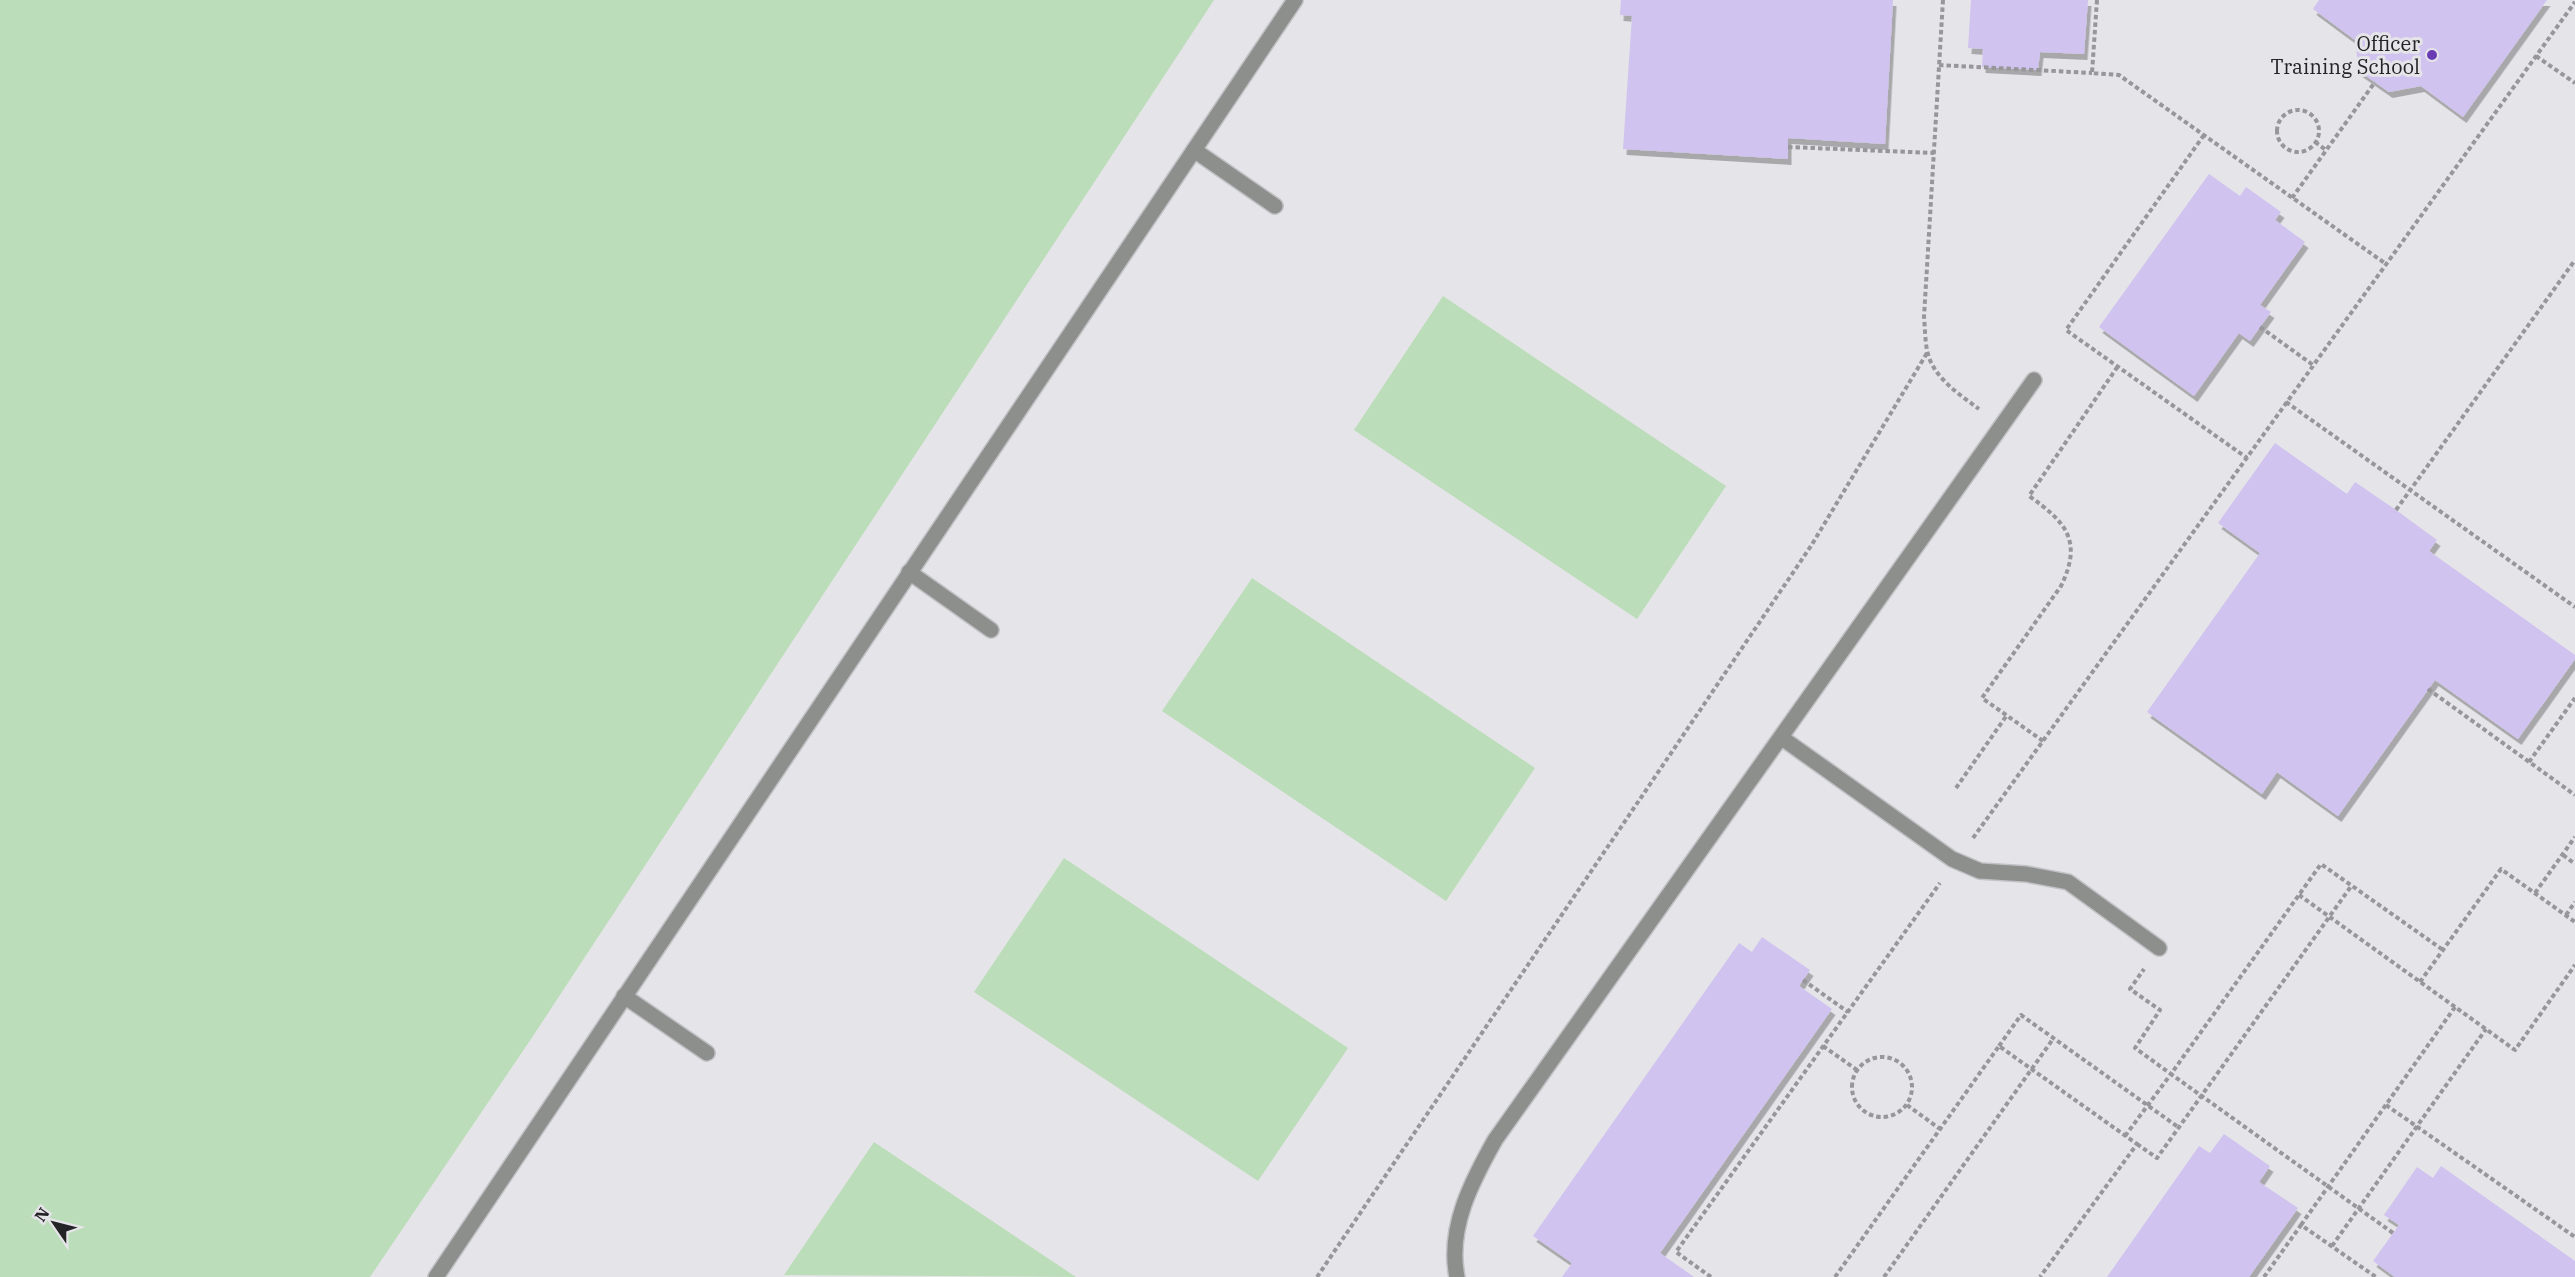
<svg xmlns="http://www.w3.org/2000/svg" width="2575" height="1277" viewBox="0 0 2575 1277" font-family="'IBM Plex Serif',serif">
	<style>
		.green { fill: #bcddb9 }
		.building { fill: #d0c3ef; filter: url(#shadow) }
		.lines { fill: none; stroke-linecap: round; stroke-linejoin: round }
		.service-casing { stroke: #c2c1c5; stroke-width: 18 }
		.minor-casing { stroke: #c2c1c5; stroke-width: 18 }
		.path { stroke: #97969a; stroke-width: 4; stroke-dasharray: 4.5 3; stroke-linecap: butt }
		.service { stroke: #8d8f8d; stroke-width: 15 }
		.minor { stroke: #8d8f8d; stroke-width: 15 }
		.poi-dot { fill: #693cb4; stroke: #e5e4e8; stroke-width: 2 }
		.labels { text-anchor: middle; stroke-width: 6; stroke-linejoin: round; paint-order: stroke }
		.poi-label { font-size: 20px; fill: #242426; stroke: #e5e4e8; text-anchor: end }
	</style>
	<defs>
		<filter id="shadow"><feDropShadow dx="3.5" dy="6" stdDeviation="0" flood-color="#0004"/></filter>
	</defs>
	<rect width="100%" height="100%" fill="#e5e4e8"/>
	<!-- green -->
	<path class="green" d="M0,0h1214l-681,1036 -163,241h-370z
		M1443,296l283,190 -89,133 -283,-189z
		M1252,578l283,190 -89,133 -284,-190z
		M1064,858l284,190 -90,133 -284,-189z
		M874,1142l202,135 -292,-2z"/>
	<!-- building -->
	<path class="building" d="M1621,0h272l-8,144 -97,-6v21l-165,-10 9,-133 -12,-1z
		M1971,0h117l-4,54 -44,-2 -2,18 -56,-3 1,-18 -15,-1z
		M2319,0h228l-84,117 -42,-31 -32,6 -30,-21 -4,-31 -42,-31z
		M2209,174l31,22 6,-9 35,25 -6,8 30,22 -45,63 11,7 -21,29 -11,-8 -45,63 -95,-69z
		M2275,443l72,51 8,-12 41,28 41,30 -8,11 146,104v4l-57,80 -83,-59 -97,136 -61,-44 -15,22 -115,-82 113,-159 -42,-30z
		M1762,937l48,33 -11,16 33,23 -172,244 34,24h-132l10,-14 -39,-27 206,-293 13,9z
		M2224,1134l46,32 -11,16 39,26 -49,69h-142l92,-131 11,7z
		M2441,1166l134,95v16h-180l-22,-16 26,-36 -15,-10 33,-48 16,11z"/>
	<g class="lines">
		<defs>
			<path id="service" d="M1194,150l81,56
				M909,572l82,58
				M624,996l83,57"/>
			<path id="minor" d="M1782,738l170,121 28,12 46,3 42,8 91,66
				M436,1277l859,-1277
				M1457,1277c-10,-49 15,-96 38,-137l539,-760"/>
		</defs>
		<!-- service casing -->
		<use href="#service" class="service-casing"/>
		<!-- minor casing -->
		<use href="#minor" class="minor-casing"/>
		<!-- path -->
		<path class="path" d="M1943,0l-19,317c1,11 1,23 3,33 5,27 32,44 52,59
			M2097,0l-5,73 27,2 267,189
			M2536,56l39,27
			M1939,65l153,8
			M2277 131a21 21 0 1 1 42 0a21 21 0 1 1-42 0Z
			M2204,135l-138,195 181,128
			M2315,142l11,8
			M1788,147l146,6
			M2292,198l83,-116
			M2260,327l53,38
			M2286,402l289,205
			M2396,510l179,-250
			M2428,689l147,106
			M2043,741l-61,-43 79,-112c22,-45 5,-64 -32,-90l89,-130
			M2529,762l46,-64
			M1956,788l51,-73
			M1973,838l602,-836
			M2563,855l12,9
			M2535,893l40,-56
			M2299,895l216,155 60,-85
			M2566,915l9,-13
			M1803,980l45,32
			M2420,982l81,-113 74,53
			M1823,1046l34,24
			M1999,1046l22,-31 157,112
			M1852 1087a30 30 0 1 1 60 0a30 30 0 1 1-60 0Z
			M1907,1105l33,24
			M2386,1105l189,132
			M2125,1136l46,-62 -36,-26 25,-38 -30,-21 14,-20
			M2137,1144l20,14 195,-273
			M2301,1225l154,-218
			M2393,1233l-222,-159 150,-210 122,86
			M2332,1246l154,-217
			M1317,1277l494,-731 116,-193
			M1711,1277l-35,-25 264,-369
			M1835,1277l164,-231 138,98 -97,133
			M1884,1277l169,-238
			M2264,1277l37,-52 75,52"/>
		<!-- service -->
		<use href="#service" class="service"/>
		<!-- minor -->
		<use href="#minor" class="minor"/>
	</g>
	<!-- markers -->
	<circle class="poi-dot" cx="2432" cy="55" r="6"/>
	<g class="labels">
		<!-- poi labels -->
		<g class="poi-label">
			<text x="2420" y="51">Officer<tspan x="2420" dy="23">Training School</tspan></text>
		</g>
	</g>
	<!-- north arrow -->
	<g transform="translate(54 1223) rotate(305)" stroke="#e5e4e8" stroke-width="4.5" paint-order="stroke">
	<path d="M0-4.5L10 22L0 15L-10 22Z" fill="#242426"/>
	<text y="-9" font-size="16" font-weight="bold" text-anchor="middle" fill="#242426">N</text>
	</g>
</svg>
